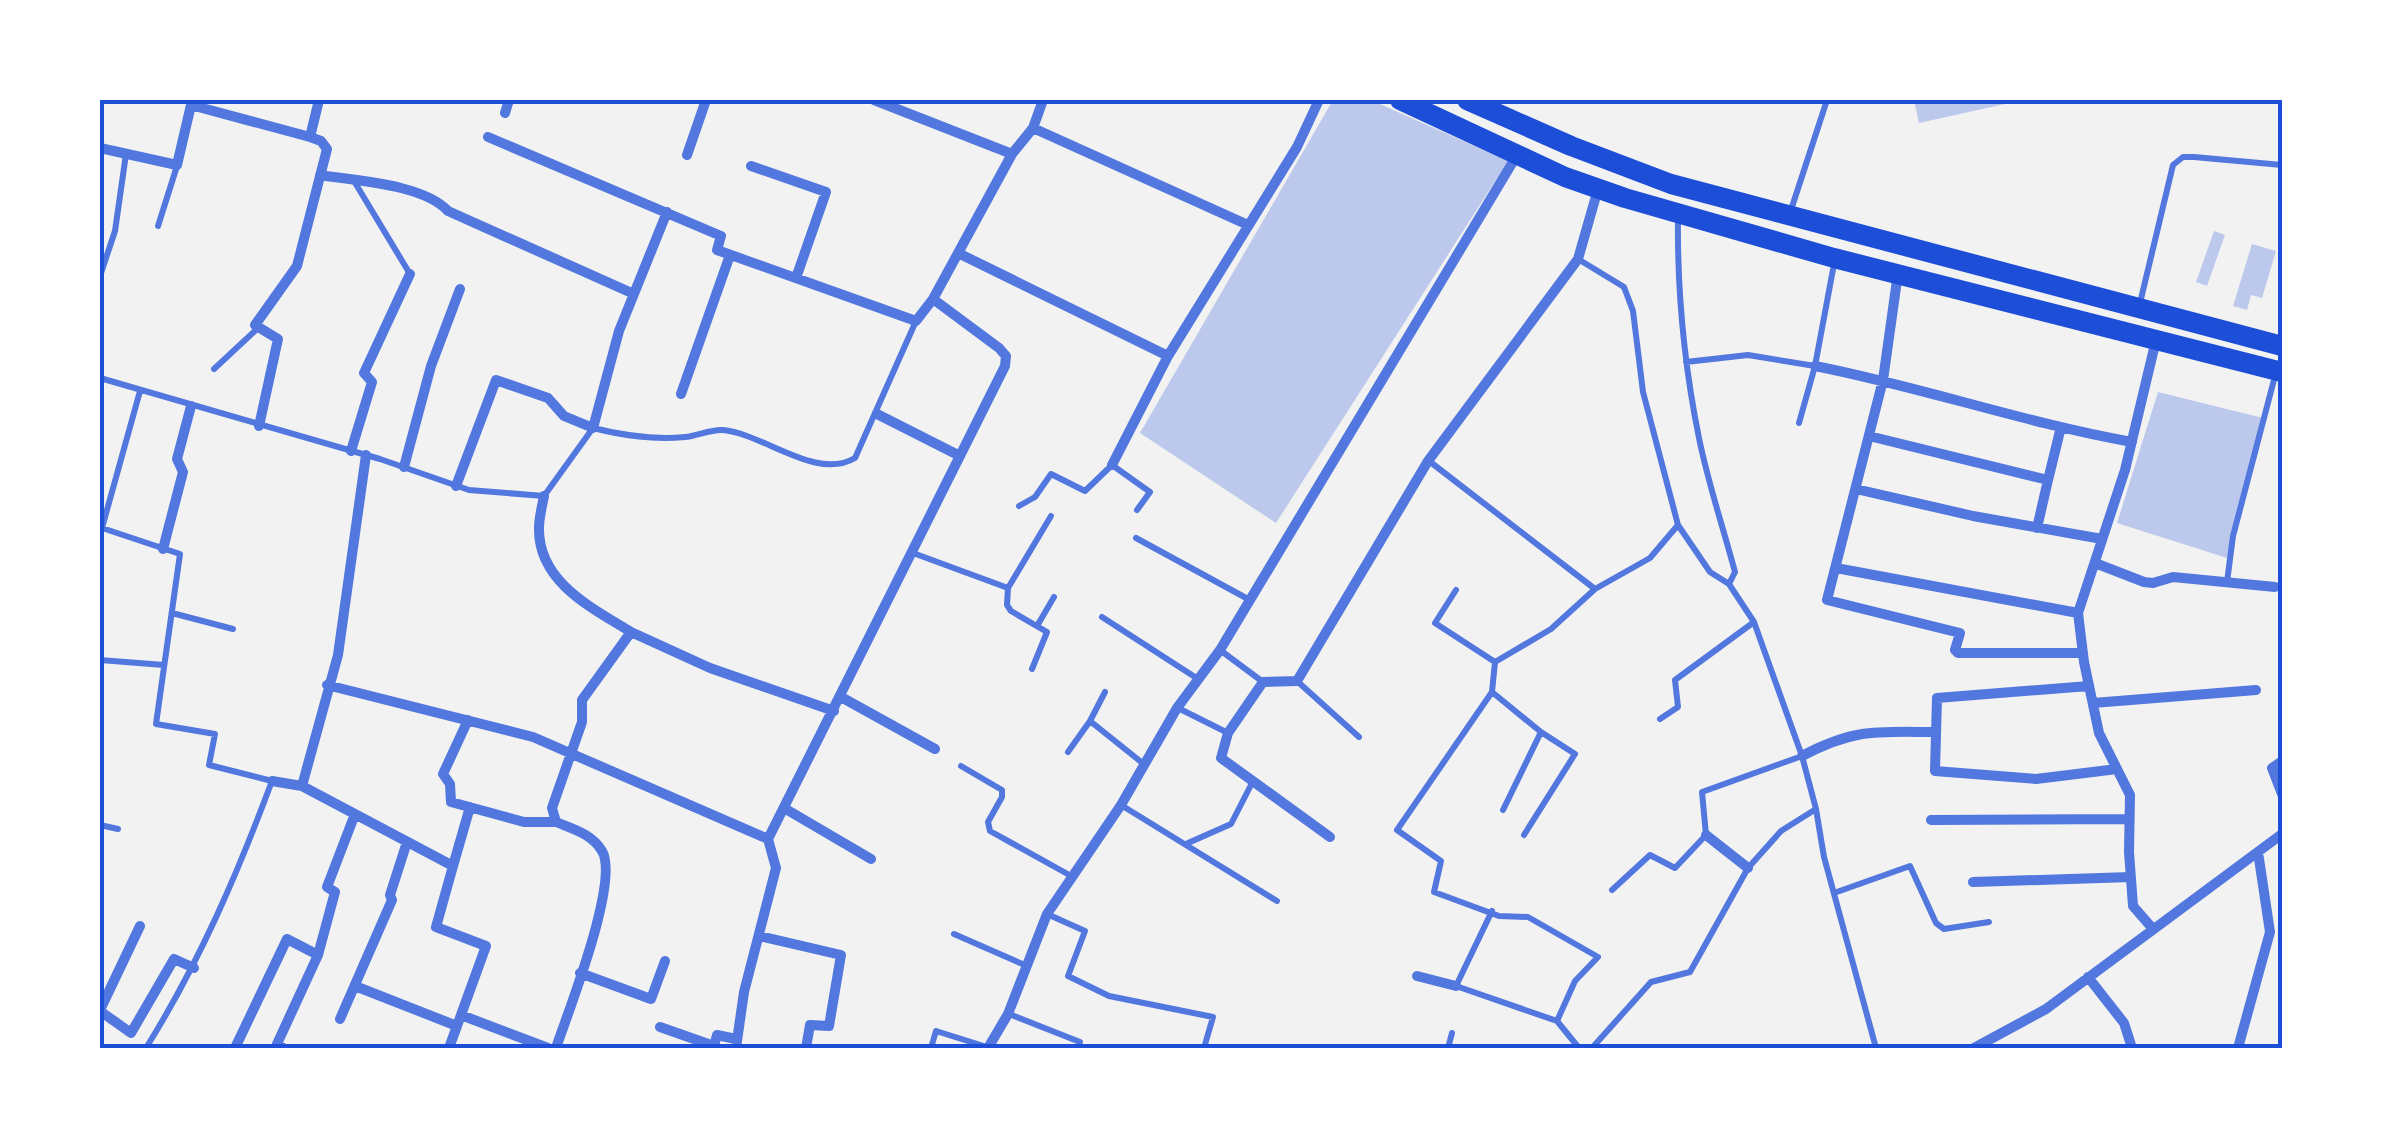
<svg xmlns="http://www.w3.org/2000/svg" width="2382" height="1148" viewBox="0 0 2382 1148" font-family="Helvetica,sans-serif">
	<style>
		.building { fill: #bdc9ec }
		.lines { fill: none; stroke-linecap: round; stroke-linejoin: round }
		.service { stroke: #5277de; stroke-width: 6 }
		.minor { stroke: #5277de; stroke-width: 10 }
		.primary { stroke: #1d4ed8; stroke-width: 20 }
		.neatline { fill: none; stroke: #1d4ed8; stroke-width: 4 }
	</style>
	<rect width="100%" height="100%" fill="#f2f2f2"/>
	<!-- building -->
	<path class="building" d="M1333,100h38l137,61 -232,362 -136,-90z
		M1914,100h100v2l-95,21z
		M2214,231l11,4 -18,51 -11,-4z
		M2252,244l24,7 -14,47 -11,-3 -4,15 -14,-4z
		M2158,392l105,26 -36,140 -110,-35z"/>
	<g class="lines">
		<!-- service -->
		<path class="service" d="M354,181l56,93
			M1790,213l37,-113
			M1678,215c-1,75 6,149 21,223 9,45 24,89 36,134l-6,12 25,38 48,134 14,53 8,48 52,191
			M158,226l19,-60
			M1578,259l46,28 9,24 10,81 35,133 32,47 19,12
			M100,276l15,-45 11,-77
			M2140,303l33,-138 10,-8h11l88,8
			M1686,362l62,-7 67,11
			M214,369l43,-40
			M100,378l280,81 89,31 75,6 49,-68c32,8 60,12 92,9 12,-1 26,-8 38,-7 41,4 93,51 132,28l61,-137
			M140,391l-38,137 78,26 -24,170 59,10 -6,31 63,16c-35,94 -73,182 -126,267
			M1799,423l16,-57 19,-102
			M1429,461l166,128
			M1019,506l16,-9 16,-23 34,17 27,-26 38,27 -13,18
			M1136,538l112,61
			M913,553l95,35 43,-72
			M2227,582l6,-46 42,-160
			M1008,588l-1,17 4,6 36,21 -15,37
			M1456,590l-21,33 60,39
			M172,613l61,16
			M1102,617l96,62
			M1037,626l17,-29
			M1220,650l43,32
			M100,660l64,5
			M1297,681l62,56
			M1492,692l49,40 34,22 -51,81
			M1178,708l50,25
			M1660,719l18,-12 -3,-27 79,-58
			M1090,721l55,44
			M1068,752l22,-31 15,-29
			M961,766l41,24v7l-14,25 2,9 83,46
			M1121,805l156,96
			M1503,810l38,-78
			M100,825l18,4
			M1188,843l43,-19 21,-41
			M1612,890l38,-35 25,13 31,-33 -4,-43 100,-36
			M1834,893l76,-27 26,57 8,6 45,-7
			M1492,911l-36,75 101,35 22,27
			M1047,914l38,17 -17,45 41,20 104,21 -9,31
			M954,934l73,32
			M1009,1014l71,28
			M1557,1021l18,-40 23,-24 -70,-40 -29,-1 -65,-24 7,-31 -44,-31 95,-138 3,-30 56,-33 44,-40 55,-31 28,-33
			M931,1048l5,-17 51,16
			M1448,1048l4,-15
			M1592,1048l59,-66 39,-10 58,-104 33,-37 35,-22"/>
		<!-- minor -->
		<path class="minor" d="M874,100l138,54
			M505,113l4,-13
			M1033,128l215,97
			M488,137l233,99 -4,14 199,71 17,-22 79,-145 21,-26 10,-28
			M100,148l77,17 14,-60 119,32
			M687,155l19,-55
			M751,166l75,26 -30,86
			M320,175c36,6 103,9 128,36l186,83
			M958,253l210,103
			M1898,273l-15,107 -56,220 133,33 -5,17 3,3h125
			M1815,366c107,21 210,57 317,76
			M681,394l49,-139
			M877,414l83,42
			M259,426l19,-87 -23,-14 42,-59 30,-117 -6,-8 -11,-4 9,-37
			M1869,436l179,44 13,-53
			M351,451l21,-69 -8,-9 46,-99
			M366,455l-28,200 -36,131 151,80 -17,61 50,19 -37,102
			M1112,465l56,-109 129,-209 22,-47
			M404,467l27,-101 29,-77
			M456,486l40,-106 52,18 16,18 29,12 26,-97 48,-119
			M1856,489l117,27 129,23
			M544,496c-2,10 -5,22 -5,32 -1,54 53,80 92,104l-49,68v22l-30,86 4,14c17,7 36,12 46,29 18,30 -34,161 -46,197
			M2037,528l11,-48
			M163,549l20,-77 -6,-13 14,-53
			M2095,563l49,19 9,1 20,-6 102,10
			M1836,568l242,45
			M631,632l79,36 124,43
			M327,685l206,52 235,102
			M2089,686l-152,12 -2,73 101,8 81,-10
			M841,697l94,52
			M2093,703l163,-13
			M468,720l-25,54 7,10 1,18 73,20h32
			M1802,756c53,-28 75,-24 133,-24
			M2282,761l-10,7 10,26
			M272,781l30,5
			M784,808l87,51
			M1931,820l198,-1
			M1706,835l42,33
			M1330,837l-109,-79 7,-25 35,-51 34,-1 131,-220 150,-202 20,-70
			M453,866l17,-59
			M1973,882l158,-5
			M2153,929l-20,-23 -4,-54 1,-57 -31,-62 -15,-71 -6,-49 47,-143 31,-130
			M759,936l82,19 -12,71 -19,-1 -4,23
			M580,973l71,26 14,-38
			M1417,976l39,10
			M2088,977l36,46 8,25
			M355,986l102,40
			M100,1010l40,-84
			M100,1011l31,22 43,-74 20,9
			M461,1015l87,33
			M340,1019l52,-119 -2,-5 17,-53
			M660,1027l54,19 3,-11 19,4
			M235,1048l52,-109 31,16
			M283,1048l-6,-4 41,-89 17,-63 -8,-5 28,-73
			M736,1048l8,-56 32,-124 -8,-29 237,-473 1,-10 -7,-8 -66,-49
			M988,1048l20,-34 39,-100 74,-109 56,-97 43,-58 297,-495
			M1974,1048l72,-39 236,-175
			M2238,1048l32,-116 -12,-80"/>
		<!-- primary -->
		<path class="primary" d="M1400,100l165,77 60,21 209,60 448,114
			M1467,100l104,46 100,38 611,162"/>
	</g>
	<!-- border -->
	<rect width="2382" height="1148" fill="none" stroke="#ffffff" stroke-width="205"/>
	<rect x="102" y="102" width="2178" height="944" class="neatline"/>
</svg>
